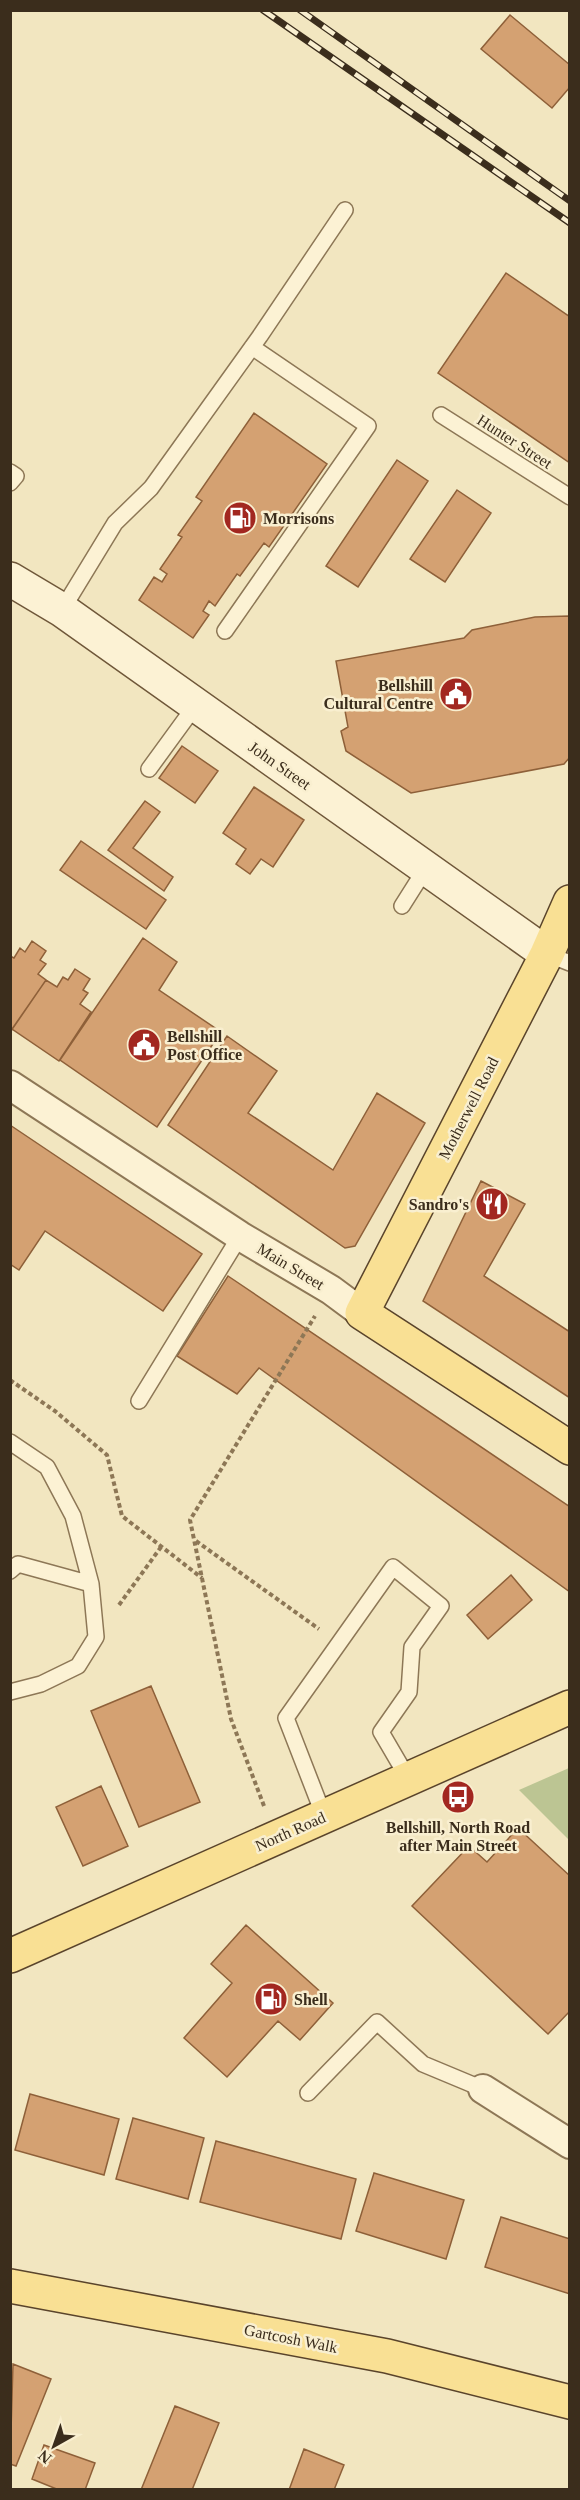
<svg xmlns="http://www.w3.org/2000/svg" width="580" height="2500" viewBox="0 0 580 2500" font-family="Georgia,serif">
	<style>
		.cemetery { fill: #bcc593 }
		.building { fill: #d4a172; stroke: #8e6039; stroke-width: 1.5 }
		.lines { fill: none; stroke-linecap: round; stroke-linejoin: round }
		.lane-casing { stroke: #8d7756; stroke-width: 18 }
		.street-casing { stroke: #8d7756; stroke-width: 32 }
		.secondary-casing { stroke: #6f5739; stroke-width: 36 }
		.primary-casing { stroke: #5a442b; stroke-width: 36 }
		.path { stroke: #8d7756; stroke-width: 4; stroke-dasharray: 4.5 3; stroke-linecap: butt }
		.lane { stroke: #fcf2d4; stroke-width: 15 }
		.street { stroke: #fcf2d4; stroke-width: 28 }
		.secondary { stroke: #fcf2d4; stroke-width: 33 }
		.primary { stroke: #f9e094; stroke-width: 33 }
		.rail-casing { stroke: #3b2d1c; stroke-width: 7 }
		.rail { stroke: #f9efd0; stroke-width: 4.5; stroke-dasharray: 14; stroke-linecap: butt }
		.labels { text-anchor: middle; stroke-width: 5; stroke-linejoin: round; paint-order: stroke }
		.street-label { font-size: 16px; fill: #3b2d1c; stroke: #f9efd0 }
		.poi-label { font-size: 16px; font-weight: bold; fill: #3b2d1c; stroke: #f9efd0; text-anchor: start }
	</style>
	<rect width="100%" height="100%" fill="#f2e6c0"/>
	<!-- cemetery -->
	<path class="cemetery" d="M569,1768v72l-50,-50z"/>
	<!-- building -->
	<path class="building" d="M510,15l60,50v22l-18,21 -71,-59z
		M506,273l64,44v146l-132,-90z
		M254,413l73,51 -58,83 -5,-4 -24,33 -3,-2 -22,32 -6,-5 -6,10 6,4 -16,23 -54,-38 15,-23 8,5 5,-8 -7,-5 22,-32 -4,-2 24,-34 -6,-4z
		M397,460l31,21 -70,106 -32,-21z
		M457,490l34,23 -46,69 -35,-23z
		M569,616l1,141 -6,7 -153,29 -65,-42 -5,-20 7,-4 -12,-66 128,-23 8,-8 63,-13z
		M182,746l36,25 -23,32 -36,-25z
		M254,787l50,33 -31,47 -12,-8 -11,15 -14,-10 10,-15 -23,-16z
		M145,801l15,11 -27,36 40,29 -9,14 -56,-41z
		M81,841l85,59 -20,29 -86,-59z
		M143,938l34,24 -18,28 62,42 -64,95 -97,-67z
		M32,941l14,10 -6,9 6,4 -8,10 8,6 -35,51 -1,-75 4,2 6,-10 5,4z
		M75,969l15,10 -7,11 5,3 -8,11 11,8 -32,49 -47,-32 34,-49 11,7 6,-10 5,3z
		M227,1036l50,35 -29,42 85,57 44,-77 48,30 -70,123 -10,2 -177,-123z
		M10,1125l192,129 -39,57 -118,-80 -26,39 -9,-6z
		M481,1181l44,23 -41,72 86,56v66l-147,-97z
		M228,1276l342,231v85l-311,-224 -22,26 -60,-38z
		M511,1575l21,25 -44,39 -21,-24z
		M151,1686l49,116 -61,25 -48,-116z
		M101,1786l27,60 -45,20 -27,-59z
		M518,1828l52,48v135l-22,23 -136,-128 57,-60 18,16z
		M246,1925l87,78 -33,37 -22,-19 -51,56 -43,-39 48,-55 -21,-19z
		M30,2094l89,25 -15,56 -89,-25z
		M133,2118l71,20 -16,61 -72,-20z
		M216,2141l140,38 -15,60 -141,-37z
		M374,2173l90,27 -18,59 -90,-28z
		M501,2217l69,22v55l-85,-27z
		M13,2364l38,15 -35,87 -6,-2z
		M175,2406l44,17 -27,67h-51z
		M44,2445l51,18 -10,27h-26l-27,-11z
		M304,2449l40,16 -10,25h-45z"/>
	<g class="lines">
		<defs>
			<path id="lane" d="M441,415l129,82
				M10,472l6,4 -6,7
				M62,610l53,-87 36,-35 109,-152 85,-126
				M225,631l143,-205 -116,-79
				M149,769l46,-63
				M402,906l24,-38
				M547,954l23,9
				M139,1401l101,-165
				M10,1442l37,25 26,49 18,68 -73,-20 -8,7
				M10,1692l31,-8 37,-18 18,-29 -5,-53
				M324,1816l-38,-98 107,-151 48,39 -29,41 -3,45 -28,40 28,48
				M308,2093l69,-71 46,42 60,25"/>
			<path id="street" d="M10,1085l230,151 91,54 31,23
				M483,2089l87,55"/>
			<path id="secondary" d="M10,579l52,31 485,344"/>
			<path id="primary" d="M570,902l-23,52 -185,359 208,135
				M10,1956l560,-249
				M10,2286l377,70 183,46"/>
		</defs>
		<!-- lane casing -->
		<use href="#lane" class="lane-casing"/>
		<!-- street casing -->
		<use href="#street" class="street-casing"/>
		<!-- secondary casing -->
		<use href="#secondary" class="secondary-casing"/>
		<!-- primary casing -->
		<use href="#primary" class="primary-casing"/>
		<!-- path -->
		<path class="path" d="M10,1380l45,31 52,44 15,61 80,62
			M196,1541l123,88
			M119,1605l42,-58
			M264,1806l-33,-87 -41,-199 125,-204"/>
		<!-- lane -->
		<use href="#lane" class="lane"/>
		<!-- street -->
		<use href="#street" class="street"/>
		<!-- secondary -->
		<use href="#secondary" class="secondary"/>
		<!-- primary -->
		<use href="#primary" class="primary"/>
		<defs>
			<path id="rail" d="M263,10l307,213
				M300,10l270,191"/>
		</defs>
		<!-- rail casing -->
		<use href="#rail" class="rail-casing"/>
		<!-- rail -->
		<use href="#rail" class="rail"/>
	</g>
	<!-- icons -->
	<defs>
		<symbol id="fuel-disc" viewBox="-11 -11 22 22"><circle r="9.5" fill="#a22720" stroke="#f9efd0"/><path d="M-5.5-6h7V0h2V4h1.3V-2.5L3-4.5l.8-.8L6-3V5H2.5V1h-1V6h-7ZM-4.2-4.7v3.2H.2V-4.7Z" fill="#fff"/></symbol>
		<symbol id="civic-disc" viewBox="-11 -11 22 22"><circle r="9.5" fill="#a22720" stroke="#f9efd0"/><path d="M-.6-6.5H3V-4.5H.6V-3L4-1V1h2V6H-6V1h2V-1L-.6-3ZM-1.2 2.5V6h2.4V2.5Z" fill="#fff"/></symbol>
		<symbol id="restaurant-disc" viewBox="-11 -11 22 22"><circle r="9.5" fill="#a22720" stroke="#f9efd0"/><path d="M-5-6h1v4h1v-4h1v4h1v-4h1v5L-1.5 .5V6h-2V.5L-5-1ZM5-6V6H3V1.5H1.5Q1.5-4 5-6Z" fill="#fff"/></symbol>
		<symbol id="bus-disc" viewBox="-11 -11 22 22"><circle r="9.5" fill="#a22720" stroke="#f9efd0"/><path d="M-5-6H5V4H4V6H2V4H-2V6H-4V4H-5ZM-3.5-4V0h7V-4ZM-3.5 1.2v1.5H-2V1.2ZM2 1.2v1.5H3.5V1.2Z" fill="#fff"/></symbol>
	</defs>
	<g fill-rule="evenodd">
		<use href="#fuel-disc" x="221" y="499" width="38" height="38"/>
		<use href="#civic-disc" x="437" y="675" width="38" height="38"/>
		<use href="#civic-disc" x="125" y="1026" width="38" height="38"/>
		<use href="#restaurant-disc" x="473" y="1185" width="38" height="38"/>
		<use href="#bus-disc" x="439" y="1778" width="38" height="38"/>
		<use href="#fuel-disc" x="252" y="1980" width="38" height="38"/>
	</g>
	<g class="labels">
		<!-- street labels -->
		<g class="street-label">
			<text transform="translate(515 441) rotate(33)" y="6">Hunter Street</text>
			<text transform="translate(280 765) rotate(35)" y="6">John Street</text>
			<text transform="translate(468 1108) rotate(-63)" y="6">Motherwell Road</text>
			<text transform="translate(291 1266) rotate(31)" y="6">Main Street</text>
			<text transform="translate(290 1831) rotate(-24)" y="6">North Road</text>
			<text transform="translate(291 2338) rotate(11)" y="6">Gartcosh Walk</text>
		</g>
		<!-- poi labels -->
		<g class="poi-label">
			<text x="263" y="524">Morrisons</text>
			<text x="433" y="691" text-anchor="end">Bellshill<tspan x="433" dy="18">Cultural Centre</tspan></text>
			<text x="167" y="1042">Bellshill<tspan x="167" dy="18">Post Office</tspan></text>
			<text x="469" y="1210" text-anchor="end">Sandro's</text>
			<text x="458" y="1833" text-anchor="middle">Bellshill, North Road<tspan x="458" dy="18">after Main Street</tspan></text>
			<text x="294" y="2005">Shell</text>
		</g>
	</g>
	<!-- border -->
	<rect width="580" height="2500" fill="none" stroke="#3b2d1c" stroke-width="24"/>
	<!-- north arrow -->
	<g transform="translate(54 2446) rotate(220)" stroke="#f9efd0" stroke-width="4.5" paint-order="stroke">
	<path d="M0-4.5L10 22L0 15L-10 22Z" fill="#3b2d1c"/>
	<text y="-9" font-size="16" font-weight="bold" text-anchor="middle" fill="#3b2d1c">N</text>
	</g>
</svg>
